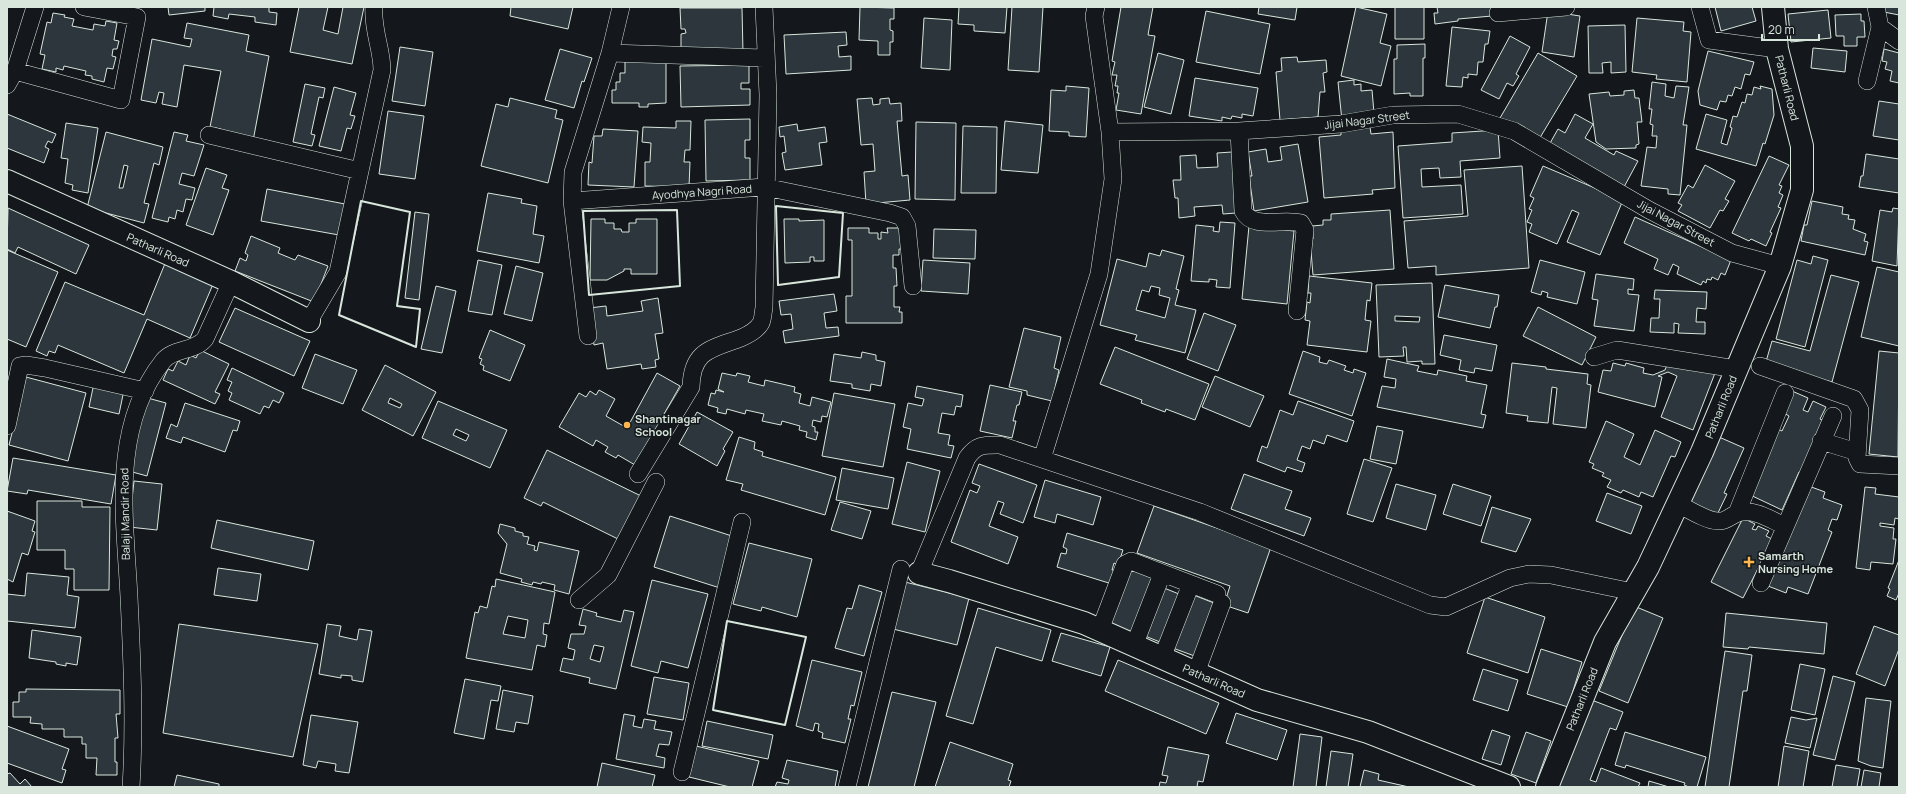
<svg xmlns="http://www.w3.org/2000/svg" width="1906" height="794" viewBox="0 0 1906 794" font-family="Manrope,sans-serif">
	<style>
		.building { fill: #2c363c; stroke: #d8e6dc; fill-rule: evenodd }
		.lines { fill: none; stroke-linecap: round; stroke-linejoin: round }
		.minor-casing { stroke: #d8e6dc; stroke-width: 18 }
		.tertiary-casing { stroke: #d8e6dc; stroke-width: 24 }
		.minor { stroke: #14181c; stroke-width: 17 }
		.tertiary { stroke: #14181c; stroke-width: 22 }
		.wall { stroke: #d8e6dc; stroke-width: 2 }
		.poi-dot { fill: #ffb74d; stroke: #14181c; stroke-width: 1.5 }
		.labels { text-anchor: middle; stroke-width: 3; stroke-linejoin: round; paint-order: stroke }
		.street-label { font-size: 11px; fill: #d8e6dc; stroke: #14181c }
		.poi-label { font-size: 11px; font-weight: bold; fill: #d8e6dc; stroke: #14181c; text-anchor: start }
	</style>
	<rect width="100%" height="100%" fill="#14181c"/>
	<!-- building -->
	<path class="building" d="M168,7h37v4l-36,4z
		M214,7h55v5l8,1 -1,12 -21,-3v-5l-26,-3 -1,5 -15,-3z
		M299,7h29l-5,23 15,4 5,-27h-1h22l-12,57 -62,-12z
		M511,7h62l-5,22 -58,-13z
		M860,7l34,1v11h-4v11l3,1v11h-3v13h-12v-14l-19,-1z
		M959,7h48l-2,26 -31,-2v-6l-16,-1z
		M1012,7h31l-4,65 -31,-2z
		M1121,7h32l-5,28 7,1 -14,78 -25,-4 3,-17h-2l1,-7h-3l2,-11h-5l3,-13 -3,-1z
		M1259,7h38l-2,13 -37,-6z
		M1356,7l31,7 -7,29 11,3 -10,40 -40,-10z
		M1395,7h29v32h-29z
		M1437,7h55v9l-34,3v2l-23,3 -1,-11h4z
		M1715,7h37l4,14 -35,10z
		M1885,7h14v8l-15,-3z
		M680,8h62l1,45h-62v-19l5,-1 -1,-4h-4z
		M1828,10l3,28 -40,4 -3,-28z
		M1206,11l64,13 -10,50 -64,-12z
		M1548,11l32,5 -6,41 -32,-5z
		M53,13l12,2 -1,2 10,2 -2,7 21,4 1,-6 11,2 1,-5 11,2 -3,17 5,1 -2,8h-4l-1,7 4,1 -3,12 -6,-1 -3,14 -12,-3v-3l-7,-1 1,-4 -22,-5 -1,4 -7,-2v4l-14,-3 3,-14 -5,-1 7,-32 4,1z
		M1861,14v7h3l1,16h-8v9h-13v-10h-8l-1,-21z
		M924,18l28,2 -2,50 -29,-2z
		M1637,18l47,4 -1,9 8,1 -4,50 -31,-3 1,-4 -25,-3z
		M187,23l62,12 -3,16 23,5 -16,85 -33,-7 1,-5 -11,-2 11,-56 -37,-6 -7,42 -15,-3 2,-11 -5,-1 -3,11 -15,-3 11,-61 38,8 2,-8 -8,-1z
		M1625,25l1,47 -15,1v-11l-9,1 1,10h-14l-1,-47z
		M1452,27l38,4 -2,13h-3l-2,18h-5l-1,13 -9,-1v4l-5,-1 -1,10 -16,-1z
		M846,32l1,13 -9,1 1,11 12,-1v14l-65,4 -2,-39z
		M1510,36l20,11 -14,27 3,2 -6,10 -6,-3 -8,16 -18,-9z
		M1425,44v14h-2v38h-13v-3l-16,1v-35h3v-14z
		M400,47l33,5 -8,54 -33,-5z
		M1813,48l34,3 -2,21 -34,-4z
		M560,49l32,9 -8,24 -2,-1 -8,27 -29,-8z
		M1884,49l15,4v30l-9,-2 2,-10 -7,-2 2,-7 -5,-1z
		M1708,51l46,11 -4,13 -5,-1 -4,15 -6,-2 -3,9 -4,-1 -2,7 -6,-1 -3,9 -17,-5 -2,-14z
		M1158,53l26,7 -13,54 -27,-7z
		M1538,53l39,23 -39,65 -38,-23z
		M1297,57l1,5 28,-2 1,12 -4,1 2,19h-5l-2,25 -38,3 -4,-48 6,-1 -1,-13z
		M625,61h41v42l-18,1v3h-9v-4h-27v-13h4v-8h4v-9h5z
		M749,65v18h-8v6h9v16l-69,2 -1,-41z
		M1195,78l63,10 -5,28 -11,-2v4l-10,-2 -1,3 -9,-2v4l-33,-5z
		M1354,80v5l7,-1v7l11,-1 2,23 -32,8 -4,-39z
		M1652,82l14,2 -1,12 9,2 2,-12 13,1 -6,38h4l-7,70 -12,-1v-5l-27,-3 6,-39 9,1 1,-12h-5l1,-11 -3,-1 2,-15h-3z
		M305,84l20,4 -2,10 -4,-1 -8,37 4,1 -3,11 -19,-4z
		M1066,86l23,2 -3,49 -17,-1v-4l-20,-1 2,-41 15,1z
		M1760,86l12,3 2,26 -9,29 -2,-1 -7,23 -60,-17 10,-35 21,6 -6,23 6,2 5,-17 -2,-1 3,-11 4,1 5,-15 3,1 2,-9 5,1 2,-8 7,2z
		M334,87l22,6 -6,22 5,1 -4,13 -4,-1 -6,23 -22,-5z
		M1634,90l1,8h4l3,24h-5l2,22 -3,1v3l-30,1 -10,-7 -7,-48 20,-2 1,4 14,-1v-4z
		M510,98l47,12 -2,8 8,2 -15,63 -67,-17 15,-62 12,3z
		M872,98l1,7 7,-1v-5l9,-1 1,6 11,-1 1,18h-5l5,55 6,-1 2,25 -44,4 -2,-32 11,-1 -2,-27 -12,1 -4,-46z
		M1879,101l20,3v36l-26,-4z
		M388,111l36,5 -9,63 -36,-5z
		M7,114l49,20 -4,9 -4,-2 -3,6 4,2 -5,14 -37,-15z
		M1575,114l18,10 -8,14 29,17 2,-4 22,10 -14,26 -75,-42 9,-16 7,4z
		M750,119v21h-5v18h5v22l-44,1 -1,-61z
		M676,121h15l-1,29h-5l-1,12h6l-1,25 -44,-1v-24h5l1,-19 -9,-1 1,-15 33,1z
		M1005,121l38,4 -5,48 -37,-3z
		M916,122l40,1 -1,77 -40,-1z
		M66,123l32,5 -10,65 -16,-3 1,-5 -8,-2 3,-24 -7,-1z
		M797,124l1,7 27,-4 2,15 -8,1 3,22 -37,5 -3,-17 4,-1 -2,-16 -4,1 -1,-10z
		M963,126l34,1 -1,66h-35z
		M1370,127l1,7 22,-2 2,56 -23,2 1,4 -49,4 -5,-61 22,-2v-5z
		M603,129l35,2 -4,56 -46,-2 1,-23 3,1 2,-27h8z
		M1498,130l2,28 -40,3 1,16 -21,1 -1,-10 -18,1 1,18 39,-2 2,29 -60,4 -5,-72 54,-4v-9z
		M106,132l57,15 -4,18 -5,-2 -10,40 5,1 -5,19 -57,-15zM124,165l4,1 -5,22h-4z
		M174,132l14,3 -2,6 18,4 -10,31 -12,-3 -3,11 16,4 -3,12 -6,-1 -3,13 -6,-2 -2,9 -6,-2 -1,5 -16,-4z
		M1298,144l10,58 -54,9 -5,-35h3l-4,-24 18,-3 2,13 14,-2 -2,-13z
		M1232,152l4,61 -13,1 -1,-9 -28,2 1,9 -16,2 -1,-20h-3l-2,-18h8l-1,-24 16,-1 1,13 21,-1 -1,-14z
		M1866,154l33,5v34l-40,-6 2,-11h2z
		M1769,156l20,9 -10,20 3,1 -3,7 4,2 -5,12 3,1 -11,24 2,1 -6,13 -15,-7 -2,2 -17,-8z
		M1705,165l30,16 -10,18 4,2 -6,10 -3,-1 -10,18 -32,-17 4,-6 -4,-2 10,-18 5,3z
		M1522,166l7,102 -93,7v-9l-28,2 -4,-47 64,-5 -4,-46z
		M1543,166l80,34 -23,55 -33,-13 12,-29 -7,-3 -15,34 -28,-12 3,-8 -5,-2 5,-12 -3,-1 5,-11 -4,-2z
		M206,168l21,7 -5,13 7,2 -16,45 -27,-10z
		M267,189l78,15 -6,31 -78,-14z
		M488,193l34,6 -1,4 16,3 -4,28 11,2 -5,27 -62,-12z
		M1812,201l31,6 -1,7 7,1 -1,4 7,1 -2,9 13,5 -2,7 4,1 -3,13 -64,-14 3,-16h3z
		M8,208l81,37 -13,29 -58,-27 -3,6 -8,-4z
		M1893,208l6,1 -2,57 -25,-5 8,-51 12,2z
		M1390,210l4,59 -81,6 -3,-36h3l-1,-13 11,-1v-5h8v-6z
		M415,212l14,2 -10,86 -14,-2z
		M1635,217l96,43 -6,15 -4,-2 -3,7 -6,-3 -1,3 -4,-1 -1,4 -3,-2 -2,4 -24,-11 2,-7 -6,-3 -5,11 -14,-6 4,-10 -34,-16z
		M591,219h14v4h9v6h7l1,3h7v-9h7v-4h21v55h-26v-5h-7v2l-17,9h-17z
		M784,219h15v2l25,-1v41h-10v-4h-4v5l-25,1z
		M1220,222l15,1 -5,65 -14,-1 1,-7 -8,-1v3l-18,-1 5,-56 18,2 -1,4 6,1z
		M1249,226l45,5 -7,73 -45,-5z
		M848,228h21v5h9v6h3v-7l7,1 -1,-5h14v21h-2v6h-6v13h3l1,18h-3v21h6l-1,5h3v11h-56v-27h6v-56h-4z
		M934,229l42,1 -1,29 -42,-1z
		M251,236l29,12 -2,5 17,7 3,-5 30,11 -14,36 -79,-31 5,-13 6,3 2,-6 -3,-2z
		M7,250l51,22 -32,75 -19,-8z
		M1162,250l22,6 -8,33 3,1 -4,15 21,5 -11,43 -50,-13 2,-5 -37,-10 17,-66 29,8 3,-14 11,3zM1151,286l9,2 -1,7 11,3 -5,20 -29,-8 6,-20 7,2z
		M1813,256l15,4 -23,87 -29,-8 21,-79 14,4z
		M478,260l24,5 -10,50 -24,-4z
		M923,260l47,3 -2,31 -47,-3z
		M1540,260l45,12 -8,32 -30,-7 1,-4 -6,-2 -1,4 -10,-3z
		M166,261l48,21 -24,56 -43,-19 -23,54 -66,-28 -3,8 -6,-2 -2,5 -11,-5 29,-69 79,33z
		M516,266l27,7 -11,48 -28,-7z
		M1877,267l22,5v74l-38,-9z
		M1596,274l38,5 -1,11 -5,-1v5l11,1 -5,36 -40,-5 4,-26 -6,-1z
		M1831,275l28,7 -27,100 -67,-17 7,-24 38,10z
		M1309,276l63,7 -2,18 -3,-1 -2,20 6,1 -4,31 -60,-7 3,-24 -5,-1 2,-18 3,1 1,-10h-3z
		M1432,283l3,81h-13v-3l-15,1 -1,-15h-3l1,9 -25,1 -3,-72zM1395,316l25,1 -1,5 -24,-1z
		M1445,285l54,10 -2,12h-2l-5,21 -52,-11z
		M436,286l20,5 -14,62 -21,-4z
		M1655,290l52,2 -1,17 -9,-1 -1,14h9v12l-27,-1 1,-9 -5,-1v10l-24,-1 1,-14h8l1,-19h-6z
		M834,294l3,17 -13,2 2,15 12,-1 1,9 -54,7 -2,-12 10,-2 -2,-15 -10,1 -2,-14z
		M658,298l5,35 -8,1 4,25 -4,1 1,7 -14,2 -1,-5 -34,5 -4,-26 -9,2 -5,-37 17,-2 1,10 36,-5 -2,-10z
		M1538,307l58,30 -14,28 -59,-29z
		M235,308l75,33 -16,35 -75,-34z
		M1204,313l32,12 -18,46 -31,-12z
		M1024,328l37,9 -7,31 5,2 -7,31 -25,-6v-4l-18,-4z
		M490,330l35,15 -15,36 -27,-11 1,-4 -4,-2 2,-5 -3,-1z
		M1444,335l53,10 -5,26 -17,-3 -1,5 -15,-3 2,-10 -21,-5z
		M1115,347l94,37 -14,36 -29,-11 -1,3 -24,-9 1,-3 -42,-16z
		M200,350l29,14 -14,28 5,2 -5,10 -52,-24 5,-11 5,2 5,-10 8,4 4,-10 6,3z
		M1303,351l17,6 -1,5 8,2 2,-4 17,6 -2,4 9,3 1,-4 12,4 -14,43 -63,-22z
		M1879,351l20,2 -1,104 -29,-3z
		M862,352l14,3v5l9,2 -4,24 -10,-2 -1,7 -18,-3v-4l-22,-3 4,-27 27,4z
		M315,354l42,16 -14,34 -41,-16z
		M1387,359l32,7 -2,5 20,4 1,-5 29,6 -1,5 21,4 -6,29 5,1 -3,13 -106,-21 5,-21 13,2 1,-9 -12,-2z
		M1669,360l8,6 11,4 2,-7 25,10 -22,57 -32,-13 16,-41 -9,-4 -10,4 4,1 -7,30 -57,-15 5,-22 8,1 2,-8 12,3 1,-3 18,5 -1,5 10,2 12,-5z
		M1512,363l34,4v2l42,5 -1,10 4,1 -5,43 -33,-4 4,-36 -5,-1 -4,36 -21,-2 1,-5 -22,-3z
		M385,365l51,27 -23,44 -51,-26zM390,398l12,6 -2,4 -12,-5z
		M232,368l52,25 -5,10 -6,-3 -4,8 -5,-2 -4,8 -31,-14 3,-7 -4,-2 4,-9 -5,-2z
		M657,373l23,13 -45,79 -17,-10 -2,3 -11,-6 3,-5 -12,-7 -3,6 -34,-19 20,-34 7,4 4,-6 6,4 3,-5 16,9 -9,17 21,12z
		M722,373l14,3 1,-3 13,3 -2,6 16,4 1,-6 30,7 -1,5 7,2 -2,9 11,3 2,-9 19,5 -4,15 -5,-1 -1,6 -8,-2 -1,6 3,1v5h3l-2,8 -10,-3 1,-5 -8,-2 1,-4 -18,-5 -1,4 -19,-4 2,-7 -18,-4 -1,4 -18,-5 -1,5 -9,-2 1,-4 -10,-3 3,-12 4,1 1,-4 8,2 -6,-3z
		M1215,376l49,20 -14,31 -48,-20z
		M26,377l60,16 -18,68 -59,-16z
		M94,383l30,7 -5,24 -30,-7z
		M990,385l32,7 -3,13h-2l-4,16h3l-4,17 -32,-7z
		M917,386l46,9 -2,12 -5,-1 -2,9 -12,-2 -4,20 12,2 -2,10 6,1 -3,12 -44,-9 4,-20 -8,-2 5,-24 14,3 2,-7 -9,-2z
		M1792,391l16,7 -5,12 5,2 5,-11 13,6 -6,12 4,2 -22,52 -3,-1 -17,38 -36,-17 30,-65 6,3 7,-15 -7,-4z
		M834,393l61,11 -12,63 -61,-11z
		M144,397l22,6 -19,73 -22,-6z
		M438,401l69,29 -17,38 -68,-30zM456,429l13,6 -3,6 -13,-6z
		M1298,401l56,20 -7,21 -20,-7 -3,9 -11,-4 -3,9 -8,-3 -5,14 8,3 -3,9 -15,-5 -2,5 -28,-11 5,-15 5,2 13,-38 13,5z
		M185,403l55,18 -3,10 -4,-1 -8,22 -42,-15 -2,6 -15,-5 5,-14 6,3z
		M697,412l36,20 -10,17 2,2 -8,15 -38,-22z
		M1606,421l28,13 -10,23 16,8 15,-35 26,12 -6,15 -4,-1 -18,41 -12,-5 -2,5 -16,-7 -2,3 -14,-6 4,-7 -9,-4 2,-3 -12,-5 2,-4 -5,-2z
		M1377,426l26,5 -7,33 -26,-5z
		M739,437l16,5 -1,7 9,3 -1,4 74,21 -11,38 -84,-25 2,-6 -17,-4z
		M1719,437l25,11 -20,45 3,1 -10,21 -27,-12z
		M547,450l94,46 -21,44 -77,-38 -2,4 -17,-8z
		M13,458l103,17 -5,29 -83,-14 -1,4 -20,-3z
		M1364,459l28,9 -19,54 -26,-8z
		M907,462l33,9 -15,61 -33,-8z
		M979,464l58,21 -14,38 -23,-9 4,-11 -6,-2 -9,25 29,11 -10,27 -57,-22 19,-52 7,3 3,-7 -8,-3z
		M842,468l52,10 -6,31 -52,-9z
		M1244,474l48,17 -7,18 26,9 -7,18 -73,-27z
		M1045,480l56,17 -8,28 -36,-11 -2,9 -21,-6z
		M134,481l28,3 -5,46 -28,-3z
		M1396,484l40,11 -10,35 -40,-12z
		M1453,484l38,12 -10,30 -38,-12z
		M1806,485l19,7 -2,6 19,7 -5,15 -5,-1 -4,11 4,2 -24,62 -20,-7 -2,6 -18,-7z
		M1865,487l11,1 -1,6 24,3v22l-4,-1 -1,7 -14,-2v3l14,2 -1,11h3l-3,25 -22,-2 -1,8 -14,-2z
		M1607,493l35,13 -11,28 -35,-13z
		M37,501h45v6h28l-1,83h-35v-21h-9v-19h-28z
		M840,502l31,9 -9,28 -31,-9z
		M1154,506l117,41 -23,66 -24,-8 6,-19 -93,-33z
		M1492,507l39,12 -15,33 -35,-10z
		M7,511l28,10 -3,10 3,1 -7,23 -6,-2 -9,29 -6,-3z
		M670,516l65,21 -15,51 -66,-21z
		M1743,518l12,6 -3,5 4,1 2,-4 11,5 -3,5 6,3 -3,8 -26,51 -32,-16z
		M217,520l97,21 -6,29 -97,-22z
		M500,524l15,4v3l8,2v3l6,1 -2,7 8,2 -1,4 3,1 2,-9 40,9 -10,43 -15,-4 1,-5 -13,-3 -1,2 -8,-2 -1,3 -11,-3 1,-3 -22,-6 7,-29 -9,-11z
		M1067,533l56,17 -5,15 -4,-2 -2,7 4,1 -4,13 -55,-17 4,-14 5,1 1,-5 -4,-2z
		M749,543l63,16 -15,58 -35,-10 -1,4 -28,-7z
		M1899,560v33l-3,7 -9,-4 3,-7 -2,-1z
		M1128,567l30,12 -23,57 -29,-12z
		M218,568l43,6 -4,27 -43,-6z
		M27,573l42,4 -2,18 12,2 -4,31 -68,-7v-27l18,2z
		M496,579l59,13 -6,32 -5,-1 -1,11 4,1 -2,12 -8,-2 -5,25 -66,-12 9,-46 3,1 2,-7 7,2 5,-22 3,1zM508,616l20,4 -3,18 -22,-4z
		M652,580l56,14 -20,74 -27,-7 -3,12 -27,-7z
		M905,582l64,16 -12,47 -64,-16z
		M859,585l23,7 -18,64 -29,-8 12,-40 5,1z
		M1159,586l25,10 -19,48 -25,-10z
		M1191,594l28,11 -19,53 -30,-11z
		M1485,597l60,20 -17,56 -61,-20z
		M1634,606l29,12 -35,85 -29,-12z
		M978,608l73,22 -9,31 -46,-14 -23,77 -27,-8z
		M583,609l14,4 -1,3 25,6 3,-12 10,2 -18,77 -27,-6 1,-5 -30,-7 3,-13 10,2 2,-10 -7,-2 3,-14h13l2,-8 -7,-1zM594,645l10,2 -4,15 -10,-3z
		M1726,613l101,10 -3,31 -75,-7 -1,2 -25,-2z
		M179,624l139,20 -25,113 -130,-24z
		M327,624l14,2 -2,10 18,4 2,-11 13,2 -9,51 -11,-2v-4l-11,-1v3l-22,-4z
		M1874,626l25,9v14l-14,37 -29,-12z
		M32,630l49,7 -4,28 -11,-2v3l-10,-2v-2l-27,-4z
		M1061,633l49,14 -9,29 -49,-15z
		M1541,649l41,13 -14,45 -41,-13z
		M1725,651l27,4 -5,36h-4l-14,96h-24z
		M812,660l50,12 -8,34 -3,-1 -3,14h3l-6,24 -23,-5 1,-5 -5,-2 1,-7 -4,-1 -2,8 -17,-5z
		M1118,660l101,43 -13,31 -101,-43z
		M1800,664l25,5 -10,46 -24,-5z
		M1483,669l35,11 -10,31 -35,-11z
		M1833,676l22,6 -20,78 -22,-5z
		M654,677l35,6 -6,37 -36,-6z
		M465,679l36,7 -3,15 -7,-1 -7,39 -30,-6z
		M26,689l94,1v24h-4l2,24h-3v24h2v13h-21l1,-17h-11v-14h-4v-7h-18v-8h-22v-5l-12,-1 1,-6h-18v-15h6v-10h7z
		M503,690l30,6 -5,28 -12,-2 -2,10 -18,-3z
		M892,692l44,10 -22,85h-46z
		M1866,698l25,3 -8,67 -12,-2 -13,-5z
		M1589,699l34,13 -7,18 -6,-2 -20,52 6,2 5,-14 39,15 -2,4h-78l-4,-2z
		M1236,713l51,17 -10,30 -51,-17z
		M624,714l11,2 -2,10 9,2 2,-9 12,2 -2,8 18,3 -3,13 -10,-1 -3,12 9,2 -1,10 -48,-9z
		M311,715l47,7 -9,51 -14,-2 1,-7 -18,-3 -2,7 -13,-3z
		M1791,717l15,3 11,-2 -7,30 -25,-5z
		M707,721l66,14 -5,24 -66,-13z
		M7,726l62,23 -7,20 4,1 -4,13 -55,-20z
		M1492,730l18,6 -9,29 -19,-6z
		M1526,732l25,9 -15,42 -25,-9z
		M1625,732l81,25 -9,30h-8l-5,-2 1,-2 -59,-18 -1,3 -10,-3z
		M1300,734l22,3 -6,50h-23z
		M950,742l63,22 -5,16 3,1 -2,6h-74z
		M696,746l63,15 -7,26h-22l-41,-10z
		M1784,746l25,5 -6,36h-25z
		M1168,747l41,8 -6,27 -5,-1 -1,6h-38l1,-5 6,1 2,-7 -6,-1z
		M1331,751l22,3 -5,33h-22z
		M787,760l51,11 -3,16h-60l2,-5 11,2 1,-4 -7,-2z
		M602,763l53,12 -3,12h-55z
		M1836,765l24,4 -3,18h-25z
		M1364,770l15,4 -1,6 31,7h-49z
		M1864,770l17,3 -2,14h-18z
		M10,773l10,11 5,-5 7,8h-25v-13z
		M177,775l42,9v3h-45z
		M1649,781l20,6h-21z"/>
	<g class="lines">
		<defs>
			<path id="minor" d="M1700,7l9,33 68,9
				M1876,7l4,20 19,14
				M1498,13l68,-6
				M610,53l156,5
				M15,71l106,29 16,-83 -53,-10
				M1867,81l13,-54
				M7,85l8,-14 20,-64
				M1239,131l4,80c9,19 41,7 58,12l4,7 -8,81
				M1110,132l129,-1 102,-7 52,-9 65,-1 56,17 135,79 83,43 48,13
				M209,135l151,36
				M572,201l193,-14 125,26 12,4 5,9 6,60
				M309,321l29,-49 44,-202c0,-21 -10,-41 -8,-63
				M588,336l-16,-135 1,-29 37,-119 11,-46
				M1594,357l23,-7 119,19
				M1760,366l94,33 6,11 -3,48 3,6 39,2
				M7,426l13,-60 6,-1 19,3 100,23
				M1821,441l36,11
				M1042,459l57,-185 14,-95 -3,-47 -16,-116 2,-9
				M638,474l53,-87c1,-37 20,-38 50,-49 7,-3 16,-8 20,-15 2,-4 2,-11 3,-15l4,-213 -4,-88
				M1678,504c10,5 29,17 40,17 8,1 13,-6 20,-8 16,-5 33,7 47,13
				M1737,513l48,-120
				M919,573l48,-115c10,-14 17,-13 33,-13l200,67 230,93 16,2 64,-29 19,-4 22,1 82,17
				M1761,583l72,-167
				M579,600l29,-25 48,-93
				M1100,630l25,-66 6,-3 86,33
				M1134,646l28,-72
				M1162,658l29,-74
				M1196,673l26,-70
				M682,772l60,-250
				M131,787c4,-63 1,-127 -2,-190 -4,-79 -19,-169 34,-236 10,-13 31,-9 42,-22l26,-57
				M847,787l54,-218"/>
			<path id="tertiary" d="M7,181l224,101 78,39
				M919,573l30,8 135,42 173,77 111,32 141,55
				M1547,787l58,-145 43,-75 54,-115 78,-186 22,-76v-44l-25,-97 -4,-42"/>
		</defs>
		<!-- minor casing -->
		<use href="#minor" class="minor-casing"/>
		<!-- tertiary casing -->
		<use href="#tertiary" class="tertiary-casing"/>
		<!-- minor -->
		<use href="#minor" class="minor"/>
		<!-- tertiary -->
		<use href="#tertiary" class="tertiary"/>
		<!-- wall -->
		<path class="wall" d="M361,201l49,11 -13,94 23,3 -4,38 -77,-32z
			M776,206l67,7 -4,64 -61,8z
			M677,210l3,76 -91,9 -6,-84z
			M727,621l79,16 -21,88 -72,-15z"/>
	</g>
	<!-- markers -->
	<g class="poi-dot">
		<circle cx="627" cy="425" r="4"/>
		<path d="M1747 556h4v4h4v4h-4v4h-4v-4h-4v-4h4z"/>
	</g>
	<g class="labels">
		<!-- street labels -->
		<g class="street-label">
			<text transform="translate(1787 88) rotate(76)" y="4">Patharli Road</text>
			<text transform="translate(1367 120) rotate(-7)" y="4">Jijai Nagar Street</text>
			<text transform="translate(702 192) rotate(-4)" y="4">Ayodhya Nagri Road</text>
			<text transform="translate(1676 223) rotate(28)" y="4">Jijai Nagar Street</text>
			<text transform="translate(158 250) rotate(24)" y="4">Patharli Road</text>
			<text transform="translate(1721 407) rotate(-68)" y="4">Patharli Road</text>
			<text transform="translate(125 514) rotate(-91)" y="4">Balaji Mandir Road</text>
			<text transform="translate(1214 681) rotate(24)" y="4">Patharli Road</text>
			<text transform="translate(1582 699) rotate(-68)" y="4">Patharli Road</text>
		</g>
		<!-- poi labels -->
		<g class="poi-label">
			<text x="635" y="423">Shantinagar<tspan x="635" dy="13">School</tspan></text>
			<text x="1758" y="560">Samarth<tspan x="1758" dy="13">Nursing Home</tspan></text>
		</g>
	</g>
	<!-- border -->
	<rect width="1906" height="794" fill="none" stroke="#d8e6dc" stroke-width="16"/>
	<!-- scale -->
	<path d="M1762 34v6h57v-6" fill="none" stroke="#d8e6dc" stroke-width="2"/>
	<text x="1768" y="34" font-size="12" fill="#d8e6dc" stroke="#14181c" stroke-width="3" paint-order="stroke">20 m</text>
</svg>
